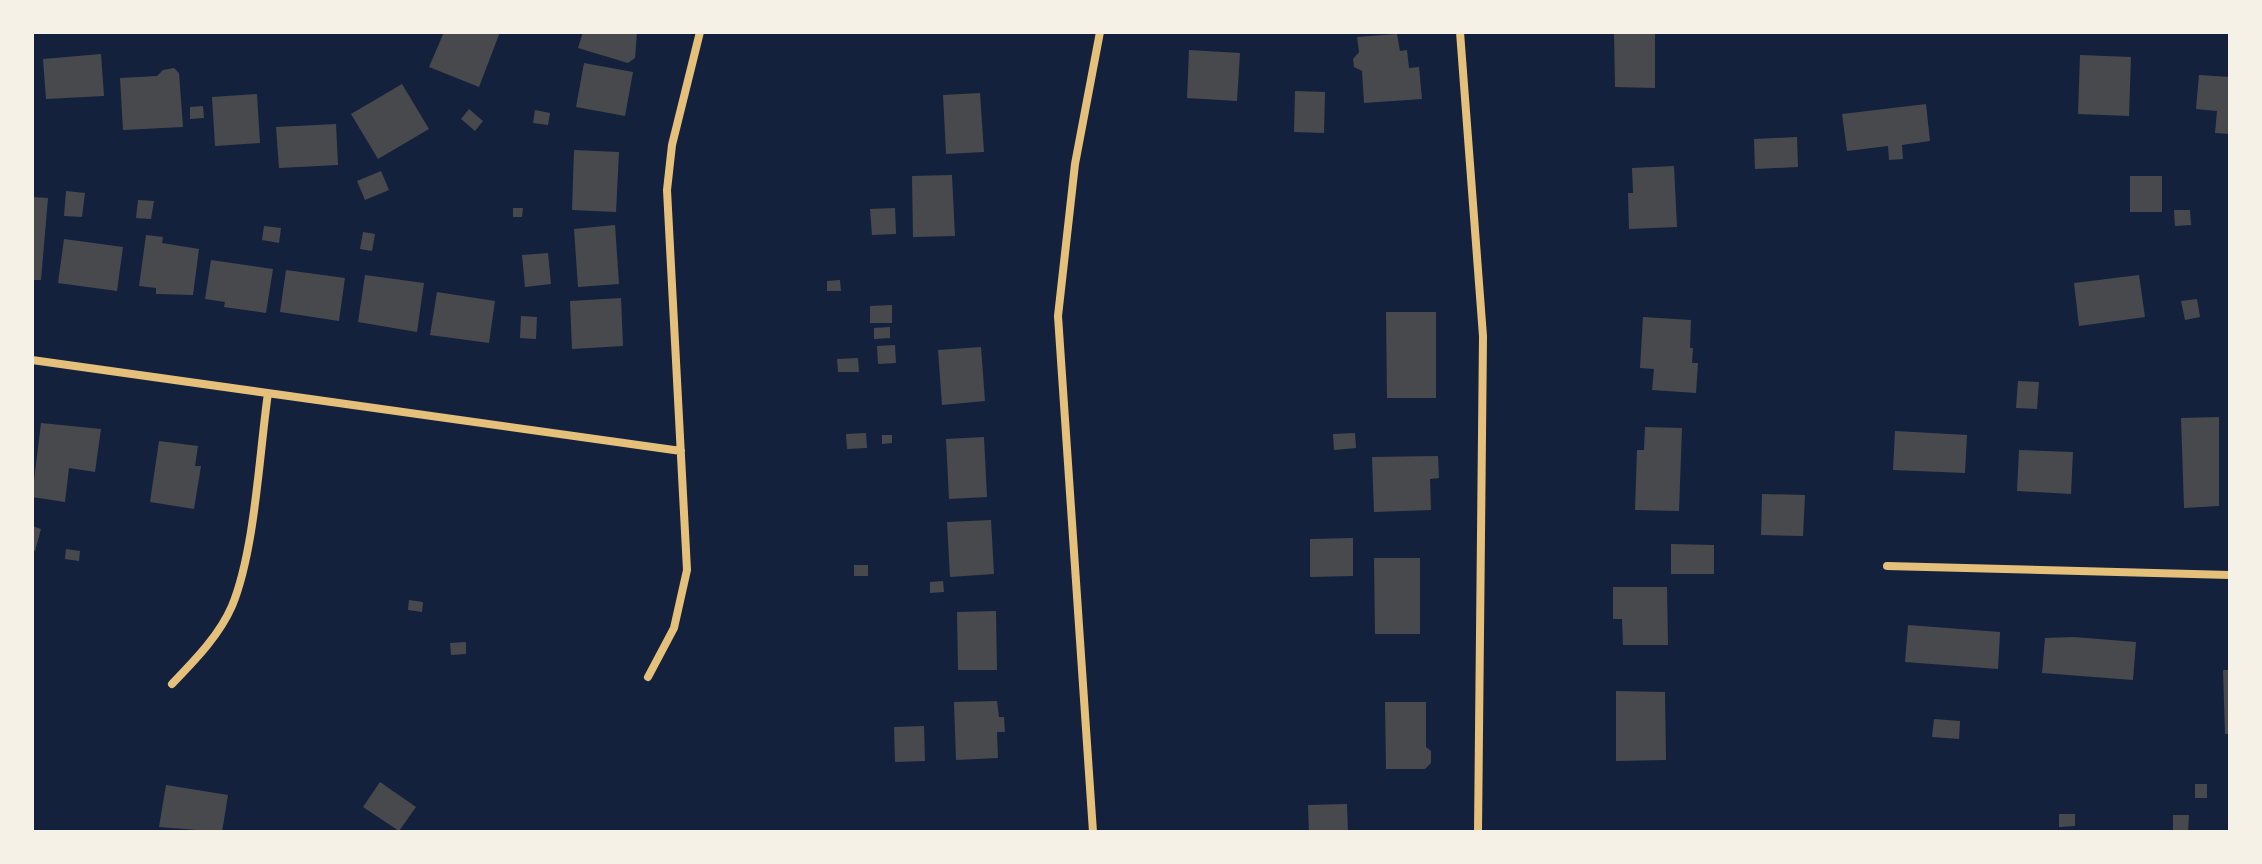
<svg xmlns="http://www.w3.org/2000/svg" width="2262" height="864" viewBox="0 0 2262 864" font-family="Karla,sans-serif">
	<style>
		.building { fill: #48494c }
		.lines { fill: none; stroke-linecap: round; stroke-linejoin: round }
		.minor { stroke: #e5c07b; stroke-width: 8 }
	</style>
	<rect width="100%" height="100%" fill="#14213d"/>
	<!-- building -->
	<path class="building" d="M444,32h56l-21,55 -50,-20z
		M583,32h54l-2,26 -7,5 -50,-15z
		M1614,32h41v56l-40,-1z
		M1397,34l3,17 7,-1 2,18 10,-1 3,32 -58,4 -2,-32 -8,-4 -1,-8 6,-7 -2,-15z
		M1189,50l51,3 -3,48 -50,-3z
		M101,54l3,42 -58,3 -3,-40z
		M2080,55l51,2 -2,59 -51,-2z
		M584,63l49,9 -8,44 -49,-9z
		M174,68l5,5 4,54 -60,3 -3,-52 37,-2 6,-6z
		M2199,75l31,2v57l-15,-1 2,-22 -21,-2z
		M402,84l27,45 -51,30 -27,-45z
		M1295,91l30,1 -1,41 -30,-1z
		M980,93l4,59 -38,2 -3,-59z
		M257,94l3,49 -45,3 -3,-49z
		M1926,104l4,37 -28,4 1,14 -14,1 -1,-14 -41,5 -5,-37z
		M203,106l1,12 -14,1v-12z
		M469,109l14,12 -8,10 -14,-12z
		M535,110l15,3 -2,12 -15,-2z
		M336,124l2,41 -59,3 -3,-41z
		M1797,137l1,30 -43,2 -1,-30z
		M574,150l45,2 -3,60 -44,-2z
		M1674,166l3,61 -48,2 -1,-36h5l-1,-25z
		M381,171l8,19 -24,10 -8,-19z
		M952,175l3,61 -42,1 -1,-61z
		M2130,176h32v36h-32z
		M66,191l19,2 -3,24 -18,-1z
		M32,197l16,1 -7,82h-9z
		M138,200l16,1 -3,18 -15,-1z
		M513,208h10l-1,9h-9z
		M895,208l1,26 -24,1 -2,-26z
		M2174,210h16l1,15 -16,1z
		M615,225l4,59 -41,3 -4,-58z
		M264,226l17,2 -2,15 -17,-3z
		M363,232l12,2 -3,17 -12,-2z
		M146,235l17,2 -1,6 37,6 -6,46 -37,-1v-6l-17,-2z
		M64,239l59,8 -6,44 -59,-8z
		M548,253l3,31 -26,3 -3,-32z
		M211,260l62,9 -7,44 -42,-6 1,-5 -20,-3z
		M286,270l59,8 -6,43 -59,-9z
		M365,275l59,8 -7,49 -59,-10z
		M2139,275l6,42 -66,9 -5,-43z
		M840,280l1,11h-14v-10z
		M437,292l58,9 -6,42 -59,-8z
		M621,298l2,48 -51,3 -2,-48z
		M2197,299l3,18 -15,3 -4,-19z
		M892,305v18h-22v-17z
		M1386,312h50v86h-49z
		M521,316l16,1 -1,22 -16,-1z
		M1643,317l48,3 -1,28h3l-1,15h6l-2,30 -44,-3 2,-21 -14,-1z
		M890,327v11l-16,1v-11z
		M895,345l1,18 -18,1 -1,-18z
		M981,347l4,54 -43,4 -4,-55z
		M858,358l1,14h-21l-1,-13z
		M2018,381l21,1 -2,27 -21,-1z
		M2219,417v89l-35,2 -3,-90z
		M41,423l60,6 -6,43 -26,-4 -4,34 -33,-5z
		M1645,427l37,1 -3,83 -44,-1 2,-60h7z
		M1895,431l72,4 -2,38 -72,-3z
		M866,433l1,15 -20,1 -1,-15z
		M1355,433l1,15 -22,2 -1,-16z
		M882,435h10v8l-10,1z
		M984,437l3,60 -38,2 -3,-60z
		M159,441l39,5 -3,20h6l-7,43 -44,-7z
		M2019,450l54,2 -2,42 -54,-3z
		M1438,456l1,22 -9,1 1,31 -57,2 -2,-55z
		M1762,494l43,1 -2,41 -42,-1z
		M991,520l3,54 -44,3 -3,-55z
		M32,526l9,3 -6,22 -3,-1z
		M1353,538v38l-43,1v-38z
		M1671,544l43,1v29h-43z
		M66,549l14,2 -1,10 -14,-2z
		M1374,558h46v76h-45z
		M854,565h14v11h-14z
		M943,581l1,11 -14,1v-11z
		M1613,587h54l1,58h-45l-1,-26h-9z
		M409,600l14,2 -1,10 -14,-2z
		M996,611l1,59h-39l-1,-58z
		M1908,625l92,7 -2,37 -93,-7z
		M2074,637l62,5 -3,38 -91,-7 3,-35z
		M466,642v12l-15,1 -1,-12z
		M2223,670h7v64h-5z
		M1616,691l49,1 1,68 -50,1z
		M997,701l2,16h5l1,15h-8l1,26 -42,2 -2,-58z
		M1385,702h41v45l5,4v12l-6,6h-39z
		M1934,719l26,2 -1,18 -27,-2z
		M924,726l1,35 -30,1 -1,-35z
		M380,782l36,25 -17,24 -36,-24z
		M2195,784h12v14h-12z
		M166,785l62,10 -6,37 -63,-5z
		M1347,804l1,28h-39l-1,-27z
		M2059,814h16v12l-16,1z
		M2173,815h16l-1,17h-15z"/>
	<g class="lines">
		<!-- minor -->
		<path class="minor" d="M1460,32l23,304 -5,496
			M32,360l649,91
			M1887,566l343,9
			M648,677l26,-49 13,-58 -20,-380 5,-45 28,-113
			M172,684c22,-23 47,-48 60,-78 23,-56 27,-150 36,-213
			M1093,832l-35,-516 17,-152 25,-132"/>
	</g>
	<!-- border -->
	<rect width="2262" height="864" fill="none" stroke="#f6f1e7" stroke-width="68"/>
</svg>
